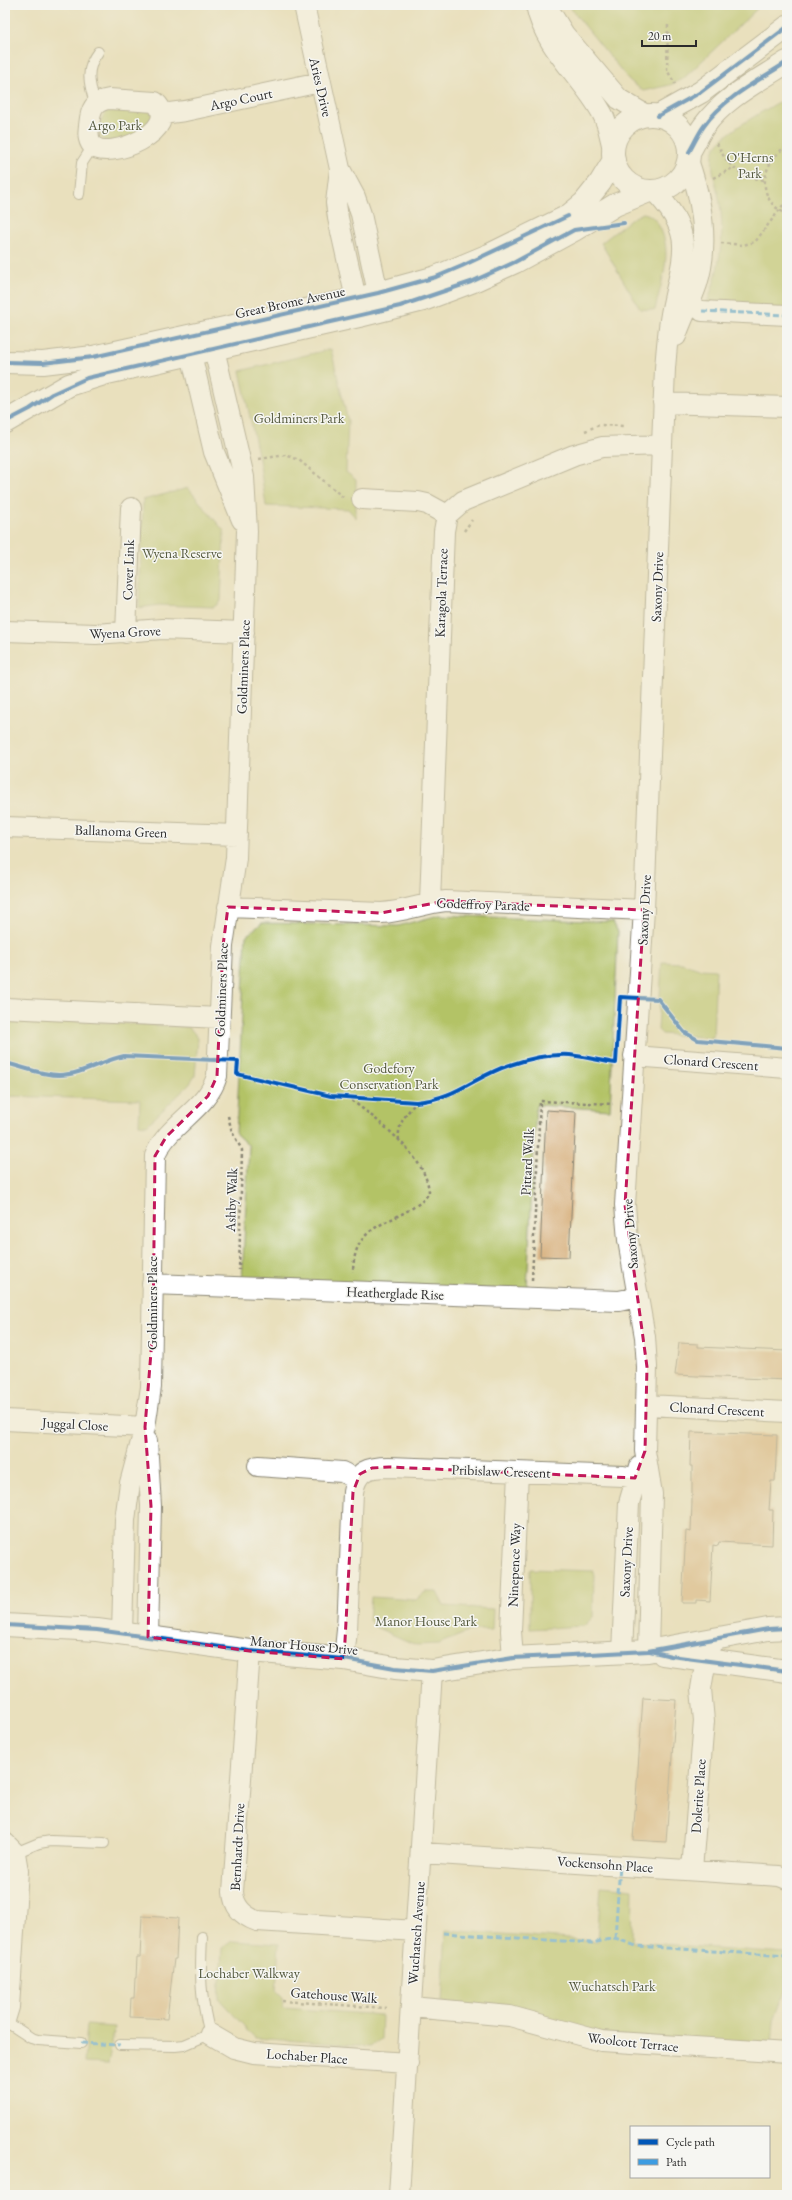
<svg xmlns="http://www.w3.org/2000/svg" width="792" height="2200" viewBox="0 0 792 2200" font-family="'EB Garamond',serif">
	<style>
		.green { fill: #b3c366; stroke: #6f7748 }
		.building { fill: #d7ae79 }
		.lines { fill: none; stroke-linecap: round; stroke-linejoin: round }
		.lane-casing { stroke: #8a8674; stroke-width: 12 }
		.street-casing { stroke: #8a8674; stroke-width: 22 }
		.secondary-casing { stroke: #8a8674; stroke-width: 24 }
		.path { stroke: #8a8674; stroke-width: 2.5; stroke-dasharray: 3 3; stroke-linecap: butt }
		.lane { stroke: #fff; stroke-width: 10 }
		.street { stroke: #fff; stroke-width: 20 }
		.secondary { stroke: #fff; stroke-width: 22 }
		.quiet { stroke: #3d9ce1; stroke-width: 3; stroke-dasharray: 6 3; stroke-linecap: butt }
		.cycleway-casing { stroke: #f6f6f2; stroke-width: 6 }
		.cycleway { stroke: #0057b8; stroke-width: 4 }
		.marked { fill: none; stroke: #c2185b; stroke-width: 3; stroke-dasharray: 8 5; stroke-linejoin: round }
		.labels { text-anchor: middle; stroke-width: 3; stroke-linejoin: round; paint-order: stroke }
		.street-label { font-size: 14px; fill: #2b2b2b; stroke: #f6f6f2 }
		.park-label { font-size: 14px; fill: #54593d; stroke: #f6f6f2 }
	</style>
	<rect width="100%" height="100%" fill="#f6f6f2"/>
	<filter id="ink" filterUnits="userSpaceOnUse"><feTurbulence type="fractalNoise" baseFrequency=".025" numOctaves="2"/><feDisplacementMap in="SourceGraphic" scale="8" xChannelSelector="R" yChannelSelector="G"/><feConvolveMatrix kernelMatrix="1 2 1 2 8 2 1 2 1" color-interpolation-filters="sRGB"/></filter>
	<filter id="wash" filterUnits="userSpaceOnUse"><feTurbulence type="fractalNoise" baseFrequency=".012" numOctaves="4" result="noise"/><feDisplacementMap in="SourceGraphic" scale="16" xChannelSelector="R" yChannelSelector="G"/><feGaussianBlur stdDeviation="0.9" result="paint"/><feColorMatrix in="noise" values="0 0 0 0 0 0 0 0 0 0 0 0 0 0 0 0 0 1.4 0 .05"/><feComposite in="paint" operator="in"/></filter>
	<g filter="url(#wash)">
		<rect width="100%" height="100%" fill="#e9e0bd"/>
		<!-- green -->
		<path class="green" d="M568,5h193l-78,74 -13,6 -27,6 -14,-11z
			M787,97v214l-82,-3c14,-34 21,-73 14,-110 -3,-15 -12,-39 -2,-53 10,-15 53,-37 70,-48z
			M118,109l30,1 6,5 -14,20 -32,7c-15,-4 -9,-24 0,-32z
			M643,213c8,1 12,6 16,13 15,26 2,56 -4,84l-15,-1 -39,-66 32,-25z
			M331,349l17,72 -2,51 10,8v38l-8,-9 -82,-3 -7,-47 -19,-88z
			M188,488l36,43 -3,70 -7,6 -55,-2 -20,3 4,-108z
			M439,915l174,7 5,10 -8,178 -74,-5 -9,185 -285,-10 7,-134 -13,-12 10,-198 16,-13 136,3z
			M662,962l20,1 17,6 17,1 -3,68 -51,-4 -4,-4z
			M5,1017l184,10 9,11 -3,38 -6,9 -42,40 -8,-1 1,-24 -135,-4z
			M530,1569l64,2 -1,46 -9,9 -54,3z
			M425,1592h12l7,14 49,3 -1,21h-19l-35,14 -22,1 -41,-18 -6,-7 2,-23 45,3z
			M601,1886l32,3 -1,53 153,11 2,33 -13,35 -2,24 -163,-10 -167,-33 4,-72 151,11z
			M232,1941l47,3 -3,46 7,7v11l99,7 -1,24 -11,7 -115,-8 -36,-39 3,-51z
			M87,2025l28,2 -7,37 -24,-1z"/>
		<g id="blocks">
			<!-- building -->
			<path class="building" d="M546,1110l30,2 -7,145 -29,-1z
				M679,1343l19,1v3l89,4v29l-112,-5z
				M691,1432l86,3 -2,46h-4l-2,29h4l-1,35 -53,-3 -1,4 -5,-1 -3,56 -14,-1v3h-14l4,-72 5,1 1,-30v-36h-2z
				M643,1698l33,2 -10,142 -33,-2z
				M142,1916l36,2 -2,41h-2l-7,60 -37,-2 1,-19h3l1,-20h1l1,-21h3z"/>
		</g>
	</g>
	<g filter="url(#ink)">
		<use href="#blocks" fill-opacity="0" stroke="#8a8674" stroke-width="1"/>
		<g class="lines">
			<defs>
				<path id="lane" d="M95,103c-6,-19 -10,-34 3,-51
					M79,194l3,-31 11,-17
					M15,1853l24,-10 12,-2 53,2
					M5,2021l26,17 7,2 43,3
					M120,2045l55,1 9,-1 26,-11c-10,-38 -10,-58 -8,-97"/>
				<path id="street" d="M304,5l36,164 15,28 6,17 17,79
					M536,5c8,43 46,71 66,108 6,10 8,24 11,36
					M546,5l18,29 55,65 27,16
					M109,99l46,3c30,27 -48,61 -63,43 -6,-7 -3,-18 -2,-27 2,-12 7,-17 19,-19z
					M162,114l23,-3 135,-29
					M340,169l-4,34 2,15 18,81
					M702,311l85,4
					M676,336c6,-18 15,-34 21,-52 13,-41 5,-84 -9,-124
					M191,354l23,98 28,68
					M663,403l124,4
					M362,499l56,3 9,2 20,11
					M5,631l91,3 66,-5 82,3
					M126,633l5,-125
					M5,827l232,8
					M430,902l14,-371 3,-16 16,-14 111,-46 28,-8 60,-2
					M228,907l153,6c23,-1 43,-10 65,-12l198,9
					M5,1008l215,10
					M634,1056l153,12
					M152,1284l467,17 19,-4
					M647,1405l140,7
					M5,1420l140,7
					M147,1441l4,65 -3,131
					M258,1466l84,6 14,7
					M122,1633l3,-113 5,-37 15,-56 6,-40 4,-231c13,-33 52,-46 62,-80l6,-130 13,-88 11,-327 -3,-54 -30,-128
					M250,1651l-17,241c1,15 10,24 24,29l159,10
					M648,1651l4,-157 -7,-43 2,-84 -2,-30 -17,-97 -3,-35 19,-295 21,-542c2,-21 3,-43 8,-64 11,-51 22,-71 -19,-113
					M622,1652l7,-149 11,-37
					M513,1658l-2,-27 7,-159
					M344,1659l3,-29 6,-138c4,-22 15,-25 36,-25l234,9 26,5
					M5,1843l10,10 3,18 -9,136 -4,13
					M422,1853l357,23 8,3
					M692,1870l12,-149 -3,-32 5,-30 5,-15
					M411,2007l99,9 91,25 186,12
					M210,2034l24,14 20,5 154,10
					M399,2195l33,-524"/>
				<path id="secondary" d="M613 153a38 38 0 1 1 76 0a38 38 0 1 1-76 0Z
					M658,116l43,-24 86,-65
					M689,152c5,-8 9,-18 15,-26 21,-29 54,-45 83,-64
					M5,362l38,1 50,-6 263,-58 80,-22 53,-22 79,-39 16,-13 16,-20 14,-23
					M5,422l64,-37 38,-12 252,-57 64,-16 48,-18 44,-20 59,-32 41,-25 34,-14
					M5,1625l92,5 153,21 94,8 51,9 37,3 81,-13 135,-7 120,-22 19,-1
					M663,1654l124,17"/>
			</defs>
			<!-- lane casing -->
			<use href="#lane" class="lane-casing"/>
			<!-- street casing -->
			<use href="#street" class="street-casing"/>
			<!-- secondary casing -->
			<use href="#secondary" class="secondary-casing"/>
			<!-- path -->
			<path class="path" d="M668,25l-1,45 8,14
				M717,143c9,22 23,34 47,37
				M787,146c-26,16 -33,54 0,68
				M713,178l20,-10
				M721,243l22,2 12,-3 32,-42
				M585,431l14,-6 24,1
				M259,459l27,-4 13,5 45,38
				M464,531l8,-11
				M347,1097c27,20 80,59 82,95 -3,7 -9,11 -15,15 -32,20 -60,20 -61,65
				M228,1116l4,16 10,18 -3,120
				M399,1140c-2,-17 8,-26 17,-38
				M532,1280l8,-179 73,3
				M785,1898l2,47
				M282,2001l104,7"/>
			<!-- lane -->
			<use href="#lane" class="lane"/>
			<!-- street -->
			<use href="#street" class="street"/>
			<!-- secondary -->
			<use href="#secondary" class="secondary"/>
			<!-- quiet -->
			<path class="quiet" d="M702,311l85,4
				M443,1933l149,10 23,-5 21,8 151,10
				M615,1938l5,-73
				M81,2043l39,2"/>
			<defs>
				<path id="cycleway" d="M658,116l43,-24 86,-65
					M689,152c5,-8 9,-18 15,-26 21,-29 54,-45 83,-64
					M5,362l38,1 50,-6 285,-64 58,-16 26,-11 106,-50
					M5,422l25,-13 22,-15 35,-16 313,-72 71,-24 44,-20 59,-32 50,-7
					M5,1063c19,4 35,12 54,12 23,0 44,-15 65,-19l114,5 -1,13 94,22 85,6c40,-3 59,-26 94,-37 18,-6 42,-11 60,-10 16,2 31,6 46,8l4,-66 38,2 26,33 14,8 89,8
					M5,1625l92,5 153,21 94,8 51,9 37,3 81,-13 135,-7 120,-22 19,-1
					M650,1651l21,5 116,15"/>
			</defs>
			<!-- cycleway casing -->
			<use href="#cycleway" class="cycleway-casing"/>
			<!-- cycleway -->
			<use href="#cycleway" class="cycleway"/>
		</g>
	</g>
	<!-- marked area -->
	<path d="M0 0H792V2200H0ZM446,901l198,9 -19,295 22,162 -2,84 -10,27 -246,-11 -17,1 -12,6 -7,18 -9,167 -94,-8 -102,-14 3,-131 -6,-79 8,-100 2,-171 11,-19 42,-41 9,-20 6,-130 5,-39 153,6z" fill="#e9e0bd" fill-opacity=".55" fill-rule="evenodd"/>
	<path class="marked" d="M446,901l198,9 -19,295 22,162 -2,84 -10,27 -246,-11 -17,1 -12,6 -7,18 -9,167 -94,-8 -102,-14 3,-131 -6,-79 8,-100 2,-171 11,-19 42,-41 9,-20 6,-130 5,-39 153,6z"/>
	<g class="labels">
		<!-- street labels -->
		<g class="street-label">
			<text transform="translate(321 87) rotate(77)" y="5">Aries Drive</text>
			<text transform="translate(241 99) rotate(-12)" y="5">Argo Court</text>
			<text transform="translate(290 302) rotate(-12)" y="5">Great Brome Avenue</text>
			<text transform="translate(128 570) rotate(-88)" y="5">Cover Link</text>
			<text transform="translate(657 587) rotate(-88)" y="5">Saxony Drive</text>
			<text transform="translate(441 593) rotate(-88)" y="5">Karagola Terrace</text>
			<text transform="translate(125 632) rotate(-3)" y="5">Wyena Grove</text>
			<text transform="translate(243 667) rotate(-88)" y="5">Goldminers Place</text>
			<text transform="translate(121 831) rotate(2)" y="5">Ballanoma Green</text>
			<text transform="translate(483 904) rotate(2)" y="5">Godeffroy Parade</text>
			<text transform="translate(644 910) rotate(-87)" y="5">Saxony Drive</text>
			<text transform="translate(221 990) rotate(-88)" y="5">Goldminers Place</text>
			<text transform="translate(711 1062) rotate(4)" y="5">Clonard Crescent</text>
			<text transform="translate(527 1162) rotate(-87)" y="5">Pittard Walk</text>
			<text transform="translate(231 1200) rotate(-88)" y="5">Ashby Walk</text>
			<text transform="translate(630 1234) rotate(-95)" y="5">Saxony Drive</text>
			<text transform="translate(395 1293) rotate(2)" y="5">Heatherglade Rise</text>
			<text transform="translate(152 1303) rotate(-90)" y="5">Goldminers Place</text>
			<text transform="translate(717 1409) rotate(3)" y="5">Clonard Crescent</text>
			<text transform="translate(75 1424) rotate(3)" y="5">Juggal Close</text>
			<text transform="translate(501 1471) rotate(2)" y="5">Pribislaw Crescent</text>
			<text transform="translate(626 1562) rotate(-87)" y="5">Saxony Drive</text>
			<text transform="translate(514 1565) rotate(-88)" y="5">Ninepence Way</text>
			<text transform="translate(304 1645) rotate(5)" y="5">Manor House Drive</text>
			<text transform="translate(698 1796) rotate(-86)" y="5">Dolerite Place</text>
			<text transform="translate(237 1847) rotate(-87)" y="5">Bernhardt Drive</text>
			<text transform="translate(605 1864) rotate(4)" y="5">Vockensohn Place</text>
			<text transform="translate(416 1933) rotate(-86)" y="5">Wuchatsch Avenue</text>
			<text transform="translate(334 1995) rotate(4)" y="5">Gatehouse Walk</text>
			<text transform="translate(633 2042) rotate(6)" y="5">Woolcott Terrace</text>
			<text transform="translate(307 2056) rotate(4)" y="5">Lochaber Place</text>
		</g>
		<!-- park labels -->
		<g class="park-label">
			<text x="115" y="130">Argo Park</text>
			<text x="750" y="162">O'Herns<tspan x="750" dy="16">Park</tspan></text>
			<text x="299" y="423">Goldminers Park</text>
			<text x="182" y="558">Wyena Reserve</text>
			<text x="389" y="1073">Godefory<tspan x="389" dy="16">Conservation Park</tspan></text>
			<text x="426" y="1626">Manor House Park</text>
			<text x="249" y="1978">Lochaber Walkway</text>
			<text x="612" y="1991">Wuchatsch Park</text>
		</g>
	</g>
	<!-- margin -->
	<rect width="792" height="2200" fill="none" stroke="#f6f6f2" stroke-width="20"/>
	<!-- legend -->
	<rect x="630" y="2126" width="140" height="52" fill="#f6f6f2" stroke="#a5a5a2"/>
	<rect x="638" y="2139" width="20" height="6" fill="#0057b8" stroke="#a5a5a2"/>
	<text x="666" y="2146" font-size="12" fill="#2b2b2b">Cycle path</text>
	<rect x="638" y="2159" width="20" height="6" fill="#3d9ce1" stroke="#a5a5a2"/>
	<text x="666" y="2166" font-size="12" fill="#2b2b2b">Path</text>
	<!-- scale -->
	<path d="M642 40v6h54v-6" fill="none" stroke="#2b2b2b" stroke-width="2"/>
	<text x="648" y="40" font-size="12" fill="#2b2b2b" stroke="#f6f6f2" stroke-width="3" paint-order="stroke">20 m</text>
</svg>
